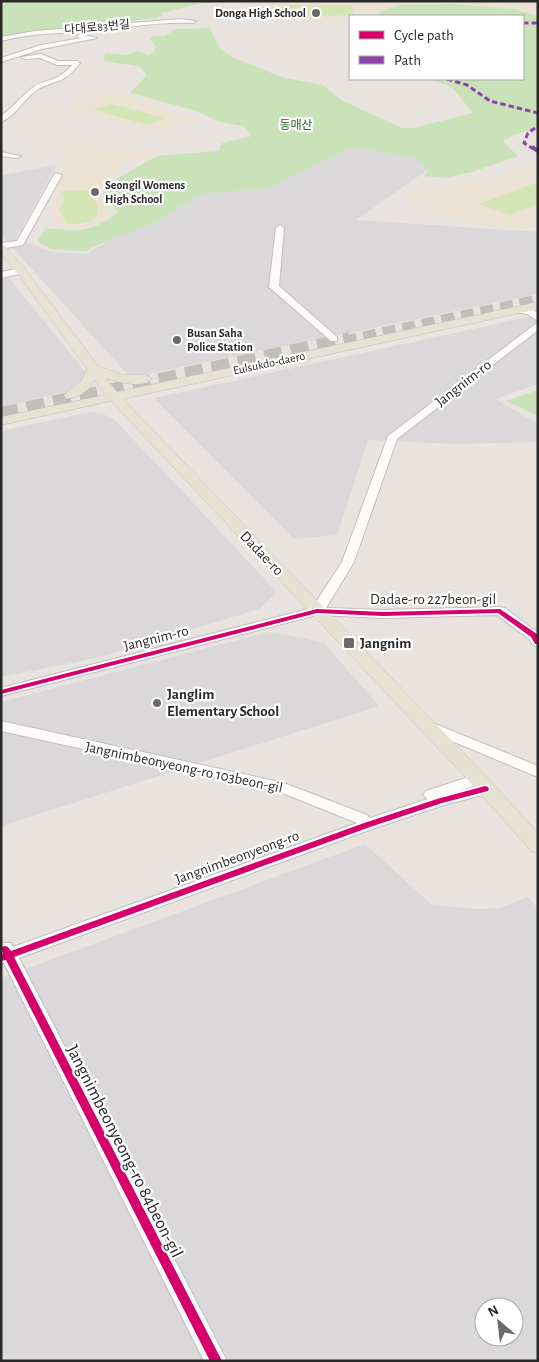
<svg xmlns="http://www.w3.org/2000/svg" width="539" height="1362" viewBox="0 0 539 1362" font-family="'Alegreya Sans','Noto Sans KR',sans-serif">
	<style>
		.industrial { fill: #dbd8da; fill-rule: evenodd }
		.education { fill: #ebe2d3 }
		.green { fill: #c9e2b8 }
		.pitch { fill: #d4e6b5 }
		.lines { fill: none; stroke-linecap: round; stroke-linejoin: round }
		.highway-tunnel-far1 { stroke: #c2beba; stroke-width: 13; stroke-dasharray: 13 7; stroke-linecap: butt }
		.highway-tunnel { stroke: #c2beba; stroke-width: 18; stroke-dasharray: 18 9; stroke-linecap: butt }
		.minor-casing { stroke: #c1bfc0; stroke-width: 2 }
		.major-casing { stroke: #c4c2c0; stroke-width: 1 }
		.minor { fill: #fcfbfa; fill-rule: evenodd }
		.major { fill: #e5e1d3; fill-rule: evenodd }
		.quiet-far1 { stroke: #8e44ad; stroke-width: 3; stroke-dasharray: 5.5 3; stroke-linecap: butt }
		.quiet { stroke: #8e44ad; stroke-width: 4; stroke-dasharray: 8 4; stroke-linecap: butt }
		.cycleway-casing { stroke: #fff; stroke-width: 3 }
		.cycleway { fill: #d6006c; fill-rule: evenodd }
		.poi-dot { fill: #6c6a68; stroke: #fff; stroke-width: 2 }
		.labels { text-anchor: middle; stroke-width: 4.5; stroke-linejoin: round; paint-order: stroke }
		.far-poi-label { font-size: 12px; font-weight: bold; fill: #292929; stroke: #fff; text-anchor: start }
		.far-street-label { font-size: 12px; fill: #292929; stroke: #fff }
		.far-park-label { font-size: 12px; fill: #29641b; stroke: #fff }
		.street-label { font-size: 15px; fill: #292929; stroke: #fff }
		.poi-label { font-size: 15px; font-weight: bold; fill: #292929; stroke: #fff; text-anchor: start }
		.near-street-label { font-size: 18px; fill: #292929; stroke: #fff }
	</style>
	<rect width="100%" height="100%" fill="#e8e3de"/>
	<!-- industrial -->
	<path class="industrial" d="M354,147l59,10 17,11 -74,52 182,12v62l-390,80 -18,3 -129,-142v-60l56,-10 -41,73 34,14 36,2 29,-17 35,-12 51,-31 64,-5z
		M1,268l85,105 -1,5 -10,12 -74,17z
		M538,315v69l-43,15 43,25v18l-84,2 -86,-4 -31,95 -43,4 -140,-141z
		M90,412l13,2 12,6 162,172 -18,17 -163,49 -95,19v-246z
		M268,632l37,6 20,6 54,62 -378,120v-124z
		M365,844l67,61 47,4 21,-1 28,-11 10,12v452h-537v-383zM484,1307h30v30h-30z"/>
	<!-- education -->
	<path class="education" d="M262,1h276v15l-24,-7 -21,-2 -68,-3 -26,1 -18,6 -3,3 -10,2h-18v2l-38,4 -62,-3 7,-15z
		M112,91l46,13 9,6 33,10 -32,7 -39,-1 -59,-16 6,-9z
		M66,143l47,3 49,7 -11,5 -27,5 -15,17 -7,15 6,12 -1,8 -9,9 -21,4h-19l-6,-21 2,-19 13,-29 -5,-8z
		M538,161v67l-48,-1 -44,-11 -42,-20 2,-2 92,-18z"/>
	<!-- green -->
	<path class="green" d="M1,1h219l1,1 -18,1 -42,10 1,3 -7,2 -154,19z
		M454,4l60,5 24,7v63h-2l2,1v48l-22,6 -13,7 15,15 -46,16 -28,6 -20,-2 5,-8 -16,-11 -59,-10 -89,42 -64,5 -51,31 -34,12 -31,14 -34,-2 -14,-8 9,-13c32,3 45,6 72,-16l-15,-18 15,-16 39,-22 62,-5 3,-8 30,-7 -8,-10 -25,-4 -22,-11 -67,-18 17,-18 -8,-9 -35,-5v-6l3,-2 20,2 11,-4 10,4 5,-2 3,-6 -6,-8 4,-3h11l10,-7 35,-1 10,21 14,9 50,20 39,7 18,15 61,28h11l60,-15 -21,-26 -24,-8h95v-63h-144l2,-5 18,-6z
		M538,390v26l-32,-15z"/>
	<!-- pitch -->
	<path class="pitch" d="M286,5h66l1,10 -67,2 -4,-1v-10z
		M111,104l55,14 -18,7 -55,-15z
		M538,182v22l-28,11 -31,-11z
		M88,190c21,25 7,35 -21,34l-8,-14 6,-11 -3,-8z"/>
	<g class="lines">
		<!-- highway-tunnel-far1 -->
		<path class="highway-tunnel-far1" d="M344,342l194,-41"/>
		<!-- highway-tunnel -->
		<path class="highway-tunnel" d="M1,416l349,-75"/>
		<defs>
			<path id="minor" d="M180,19l16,2 -3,2c-34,-2 -66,5 -100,8 -31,2 -61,2 -92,10v-4l34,-6z
				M79,34l18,4 -55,11 -41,13v-4l40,-13 41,-7 -5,-1z
				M41,54l17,7h19l3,2c-18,23 -23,15 -43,27 -13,8 -20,25 -36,32v-6c12,-8 19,-19 30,-27 13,-11 25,-5 41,-24h-15l-17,-7 -16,1 -3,-2z
				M1,152l20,4 -4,2 -16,-2z
				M55,173l7,2 -39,70 -22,4v-6l16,-2z
				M280,225l4,3 -5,58 58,51v4h-6l-62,-54 7,-59z
				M21,268l3,1v4l-23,5v-6z
				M518,307l15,3 5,3v8l-11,-7 -12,-2 -2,-2z
				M538,322v8l-141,109 -43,123 -28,46 57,2 117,-3 5,1 33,25v13l-5,-1 -4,-6 -32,-24 -114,3 -66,-3 -316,81v-8l311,-80 30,-46 46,-126z
				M1,721l283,62 83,32 3,3 58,-19 -5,-4 3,-4 52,-17 5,1 2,4 -2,4 -24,8 26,-7 5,1 3,4 -3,4 -46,12 -72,24 -353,129 208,403h-23l-200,-398 -3,1v-21h10l2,4 344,-124 -77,-31 -279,-61z
				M428,721l110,45v11l-115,-48 -2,-3 2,-3z"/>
			<path id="major" d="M1,245l4,1 20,23 73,97 25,9h23l6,4c-9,10 -34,3 -46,-1l11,14 421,-90v7l-415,90 362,376 53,58v20l-7,-2 -60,-68 -360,-382 -110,24v-8l104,-22 -10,-15c-5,9 -18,20 -29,18l-2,-3 17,-14 6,-12 -70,-96 -16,-18z"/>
		</defs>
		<!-- minor casing -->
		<use href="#minor" class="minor-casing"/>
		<!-- major casing -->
		<use href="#major" class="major-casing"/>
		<!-- minor -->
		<use href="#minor" class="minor"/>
		<!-- major -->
		<use href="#major" class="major"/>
		<!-- quiet-far1 -->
		<path class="quiet-far1" d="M523,23h15
			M447,79l20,6 23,16 48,12
			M534,149l-10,-6 4,-10 10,-7"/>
		<!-- quiet -->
		<path class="quiet" d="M532,147l6,4"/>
		<defs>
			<path id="cycleway" d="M317,609l66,3 117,-3 37,25 1,2v8h-3l-4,-7 -33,-24 -115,3 -66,-3 -316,81v-4z
				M485,786l3,1 1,2 -1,2 -46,12 -72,24 -356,130 208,404h-12l-204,-401 -5,1v-7h2l-2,-7 4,-1 3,1 3,4 353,-128 73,-24z"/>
		</defs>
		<!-- cycleway casing -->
		<use href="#cycleway" class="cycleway-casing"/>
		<!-- cycleway -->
		<use href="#cycleway" class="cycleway"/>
	</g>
	<!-- markers -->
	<g class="poi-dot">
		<circle cx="316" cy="13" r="5"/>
		<circle cx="95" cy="192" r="5"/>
		<circle cx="177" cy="340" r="5"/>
		<rect x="343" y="637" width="12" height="12" rx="2.5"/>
		<circle cx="157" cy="703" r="5"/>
	</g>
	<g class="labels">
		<!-- far-poi labels -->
		<g class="far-poi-label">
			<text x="306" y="17" text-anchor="end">Donga High School</text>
			<text x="105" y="189">Seongil Womens<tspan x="105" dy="14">High School</tspan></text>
			<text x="187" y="337">Busan Saha<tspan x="187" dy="14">Police Station</tspan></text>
		</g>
		<!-- far-street labels -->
		<g class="far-street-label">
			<text transform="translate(97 27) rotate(-5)" y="4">다대로83번길</text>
			<text transform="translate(269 363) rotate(-12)" y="4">Eulsukdo-daero</text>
		</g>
		<!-- far-park labels -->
		<g class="far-park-label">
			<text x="296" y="129">동매산</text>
		</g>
		<!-- street labels -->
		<g class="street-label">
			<text transform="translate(463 383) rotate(-38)" y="5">Jangnim-ro</text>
			<text transform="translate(262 553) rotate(46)" y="5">Dadae-ro</text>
			<text x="433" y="604">Dadae-ro 227beon-gil</text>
			<text transform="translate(156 638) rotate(-14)" y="5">Jangnim-ro</text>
			<text transform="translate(184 767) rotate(12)" y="5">Jangnimbeonyeong-ro 103beon-gil</text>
			<text transform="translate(237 857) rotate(-20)" y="5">Jangnimbeonyeong-ro</text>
		</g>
		<!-- poi labels -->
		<g class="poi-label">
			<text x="360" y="648">Jangnim</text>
			<text x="167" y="699">Janglim<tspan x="167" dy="17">Elementary School</tspan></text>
		</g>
		<!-- near-street labels -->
		<g class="near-street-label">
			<text transform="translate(125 1151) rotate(63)" y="6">Jangnimbeonyeong-ro 84beon-gil</text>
		</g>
	</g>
	<!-- border -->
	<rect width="539" height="1362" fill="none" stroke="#292929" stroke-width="5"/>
	<!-- legend -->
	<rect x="349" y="15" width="175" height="65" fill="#ffffff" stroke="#a9a9a9"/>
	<rect x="359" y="31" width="25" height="8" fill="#d6006c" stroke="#a9a9a9"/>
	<text x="394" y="40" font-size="15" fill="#292929">Cycle path</text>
	<rect x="359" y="56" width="25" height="8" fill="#8e44ad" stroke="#a9a9a9"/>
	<text x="394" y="65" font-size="15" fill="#292929">Path</text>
	<!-- north arrow -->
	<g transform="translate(499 1322) rotate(332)"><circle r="24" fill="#ffffff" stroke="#a9a9a9"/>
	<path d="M0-4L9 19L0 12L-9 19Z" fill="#6c6a68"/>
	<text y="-8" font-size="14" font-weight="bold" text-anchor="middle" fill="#292929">N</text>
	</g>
</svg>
